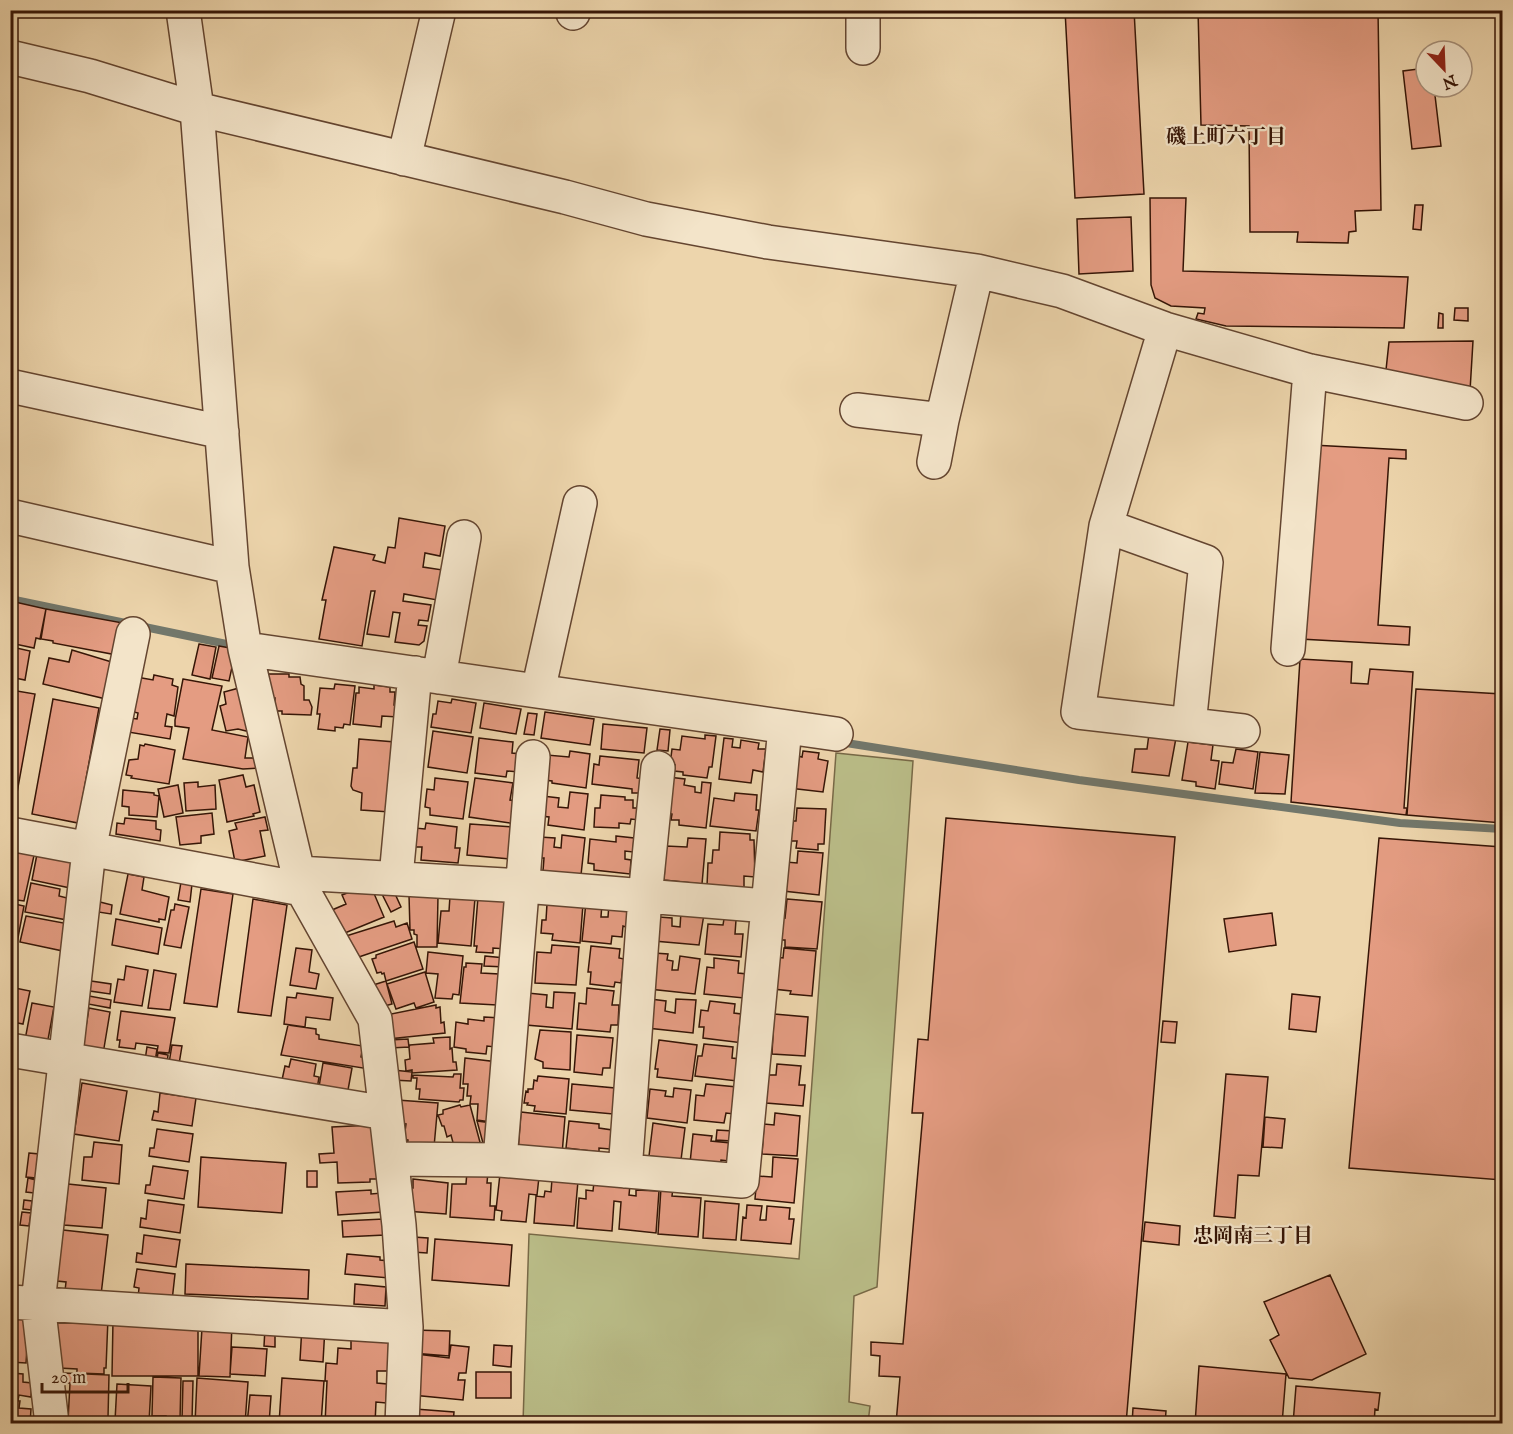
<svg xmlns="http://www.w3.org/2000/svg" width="1513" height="1434" viewBox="0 0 1513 1434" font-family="'IM FELL English','Noto Serif JP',serif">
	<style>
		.green { fill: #babd88; stroke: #786947; stroke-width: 1.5 }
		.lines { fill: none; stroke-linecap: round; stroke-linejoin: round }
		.stream { stroke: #72776b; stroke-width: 8 }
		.building { fill: #e49c82; stroke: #361506; stroke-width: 1.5 }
		.street-casing { stroke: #644530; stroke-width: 36 }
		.street { stroke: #f3e4c9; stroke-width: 33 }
		.labels { text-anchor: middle; stroke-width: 4.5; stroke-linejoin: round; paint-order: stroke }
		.neighbourhood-label { font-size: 20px; font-weight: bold; fill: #361506; stroke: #f3e4c9 }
	</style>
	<rect width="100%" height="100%" fill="#edd5ac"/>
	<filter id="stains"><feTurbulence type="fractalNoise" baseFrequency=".00333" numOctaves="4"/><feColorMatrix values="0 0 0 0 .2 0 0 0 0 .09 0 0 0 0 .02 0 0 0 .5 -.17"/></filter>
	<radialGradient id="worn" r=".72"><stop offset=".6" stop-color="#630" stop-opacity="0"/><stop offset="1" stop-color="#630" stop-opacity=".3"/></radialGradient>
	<!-- green -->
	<path class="green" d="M836,753l77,8 -36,526 -23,9 -5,106 21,4 -2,17h-345l6,-189 270,25z"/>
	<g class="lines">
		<!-- stream -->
		<path class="stream" d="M10,599l226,47
			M840,742l239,38 321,43 102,6"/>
	</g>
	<!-- building -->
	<path class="building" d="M1065,10h69l10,184 -69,4z
		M1198,10h180l3,200 -26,1 1,20 -7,1 -1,11 -51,-1 1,-10h-48l-1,-106 -48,-1z
		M1426,68v19h8l7,59 -29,3 -9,-78z
		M1150,198h36l-3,73 225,6 -4,51 -178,-2 -30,-7 2,-6 6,1 1,-6 -34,-2 -16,-8 -4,-13z
		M1415,205h8l-2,25 -8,-1z
		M1131,217l2,54 -54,3 -2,-55z
		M1455,308h13v13l-14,-1z
		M1439,313l4,1v14h-5z
		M1473,341l-3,50 -84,-21 3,-28z
		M1312,445l94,5v9l-17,-1 -11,167 32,2 -1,18 -109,-6z
		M399,518l46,8 -5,30 -15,-3 -2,14 20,3 -6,30 -33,-6 -1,7 28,4 -3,16 -9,-1 -1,5 9,1 -3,15 -5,4 -24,-3 5,-29 -7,-1 -4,25 -22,-3 8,-43h-4l-9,55 -43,-7 7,-39h-4l12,-53 41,8 -2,5 12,3 3,-16 7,1z
		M15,602l31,7 -6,30 -4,-1 -2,10 -24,-5v-17z
		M46,609l77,14 -6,32 -64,-12v-2l-12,-2z
		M199,644l17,3 -6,32 -18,-4z
		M219,646l17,3 -7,32 -17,-3z
		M12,647l18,4 -5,29 -15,-3z
		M72,650l43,13 -9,36 -63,-15 6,-26 20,4z
		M1300,659l52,3 -1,21 17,1 2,-15 43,3 -9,136h3l-1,7 -115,-13z
		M264,674h25v3h11l1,7 3,2v14h5l3,7 -1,8 -29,-1v-3h-8l1,-13h-11z
		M154,675l19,4 -1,6 6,2 -4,29 -7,-2 -2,12 7,1 -2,12 -48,-8 8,-13 7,1 1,-6 -4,-1 2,-35 17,3z
		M183,679l39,7 -10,44 36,7 -3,21h13l2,10 -17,1 -60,-10 6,-31 -14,-2v-6z
		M335,684l20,2 -5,39 -6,-1 -1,4 -8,-1v4l-17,-2 2,-15h-3l3,-26 14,1z
		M374,685l16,2v5h5l-1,13h5l-1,12 -16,-1 -1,11 -28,-3 3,-31h3v-6l15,2z
		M239,688l11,44 -12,-3 -12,2 -6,-25 6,-2 -2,-12z
		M1416,689l86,5v129l-95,-8z
		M11,690l24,4 -21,115 -4,-1z
		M53,699l46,9 -21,115 -46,-9z
		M452,699l24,4 -5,30 -40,-6 2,-13h3l2,-13 13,2z
		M484,703l37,6 -5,25 -36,-6z
		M545,712l49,7 -4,26 -49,-7z
		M528,713l9,1 -3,21 -10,-1z
		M603,724l44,4 -3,25 -43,-4z
		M660,729l10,1 -2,21 -11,-1z
		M433,731l40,6 -6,36 -39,-6z
		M1149,734l27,4 -7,38 -37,-4 3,-23h12z
		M705,735l11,1 -4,31h-3l-2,11 -24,-3v-3l-9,-1 1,-6h-5l2,-16 8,1 2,-14 23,3z
		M479,738l34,4 -1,11 9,1 -2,18 -12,-1 -1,6 -31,-4z
		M724,738l9,1 -1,8 8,1 1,-8 18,3 -1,6h8l-3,23 -10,-2 -2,13 -32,-4z
		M359,739l36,3 -5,70 -29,-2 1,-17 -9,-3 -2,-4 2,-18h4z
		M1188,742l25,3 -2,15 8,1 -4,28 -19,-3v-4l-14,-2z
		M145,744l30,6 -6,34 -38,-6 1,-2 -6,-1 3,-15 9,-1 2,-14 4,1z
		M1236,749l22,3 -5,37 -34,-5 3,-22 11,1z
		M570,751l20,3 -4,34 -34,-5v-2l-8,-1 3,-25 22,2z
		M803,751l16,2 -1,6 10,2 -5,31 -34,-4 5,-33 8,2z
		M1260,752l29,3 -4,39 -30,-1z
		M600,756l39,4 -2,18 6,1 -1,14h-10v-4l-40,-5 2,-20 5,1z
		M243,775l3,12 8,-2 6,27 -7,2 1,2 -27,6 -8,-42z
		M668,777l17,2 -1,6 11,2v5l6,1 1,-11 9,1 -5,45 -27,-3v-5h-8l1,-6 -6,-1z
		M435,778l33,4 -5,37 -33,-4v-7l-5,-1 2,-18 7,1z
		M475,778l38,5 -3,17 7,1 -1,23 -47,-7z
		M198,782v5l17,-2 1,24 -30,2 -2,-28z
		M178,785l5,28 -19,4 -6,-28z
		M123,790l31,3v2l5,1 -2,21 -28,-2v-8l-7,-1z
		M570,792l18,2 -4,36 -36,-5 1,-8 -8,-1 2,-20 16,2 -1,9 10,1z
		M735,793l22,2 -1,15h3l-3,21 -46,-5 4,-28 20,3z
		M601,795l24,2v3h8v8h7l-1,12 -8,-1 -1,5 -11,-1v5l-25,-1 1,-19h5z
		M797,808l29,1 -2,35h-6v6l-22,-2 1,-7h-8l1,-20h6z
		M212,813l2,21 -13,2v7l-21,2 -4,-28z
		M265,817l3,13 -8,1 5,25 -30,6 -6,-31 8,-2 -2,-6z
		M125,818l31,3v8l5,1 -1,11 -44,-7 1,-11 7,1z
		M946,818l229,19 -49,587h-230l4,-47 -21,-1 1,-20 -9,-1v-13l32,2 20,-231h-11l6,-74 10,1z
		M426,823l31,4 -2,21h5l-2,15 -37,-3 1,-13h-8l1,-19 10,1z
		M470,824l43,3 -3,32 -43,-4z
		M720,832l30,2v6h4l1,37 -11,-1v13l-37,-3 1,-23h4l1,-13h6z
		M562,835l23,3 -4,37 -38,-4 1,-13h-6l2,-21 15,1 -1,9 7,1z
		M616,836l18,2 -1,14 -8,-1v8l6,1 -1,14 -36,-4v-6l-6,-1 2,-24 26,3z
		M688,838l18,1 -4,45 -38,-4 2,-34 21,1z
		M1379,838l123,9v333l-153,-12z
		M38,849l37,8v32l-43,-9z
		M11,850l24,1 -11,50 -14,-2z
		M798,851l25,2 -4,42 -36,-4 3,-29 11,1z
		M128,874l16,3 -2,13 27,7 -4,23 -6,-1v3l-39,-8z
		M181,882l11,2 -2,18 -12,-2z
		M31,883l29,6 -1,7 12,3 -4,21 -42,-8z
		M370,884l14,33 -44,18 -8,-25 14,-6 -4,-9z
		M391,885l10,22 -10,5 -11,-22z
		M201,889l32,5 -16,113 -33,-4z
		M409,895l29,1 -1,51h-20v-12l-3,-1v-4h-4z
		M450,896l25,2 -4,48 -33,-3 3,-32h8z
		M478,897l32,4 -4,48 -13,-1v5l-17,-1 1,-6h-3z
		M253,899l34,6 -16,111 -33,-4z
		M787,899l35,3 -5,47 -32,-2v-7h-7l2,-23 5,1z
		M100,902l12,3 -1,9 -13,-2z
		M586,902l16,1 -1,14h7l1,-13 16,1 3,7 -2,15 -3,-1 -1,11 -10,-1 -1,8 -29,-3z
		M10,903l14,3 -7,37 -7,-1z
		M175,904l14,3 -8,41 -17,-3 7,-35h3z
		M547,904h36l-3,39 -28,-3 1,-6 -12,-1 1,-13h4z
		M681,912l23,2 -5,31 -45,-4 5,-24 13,1v8l8,1z
		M1272,913l4,32 -47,7 -5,-33z
		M26,916l43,8 -6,27 -43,-9z
		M116,919l46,9 -4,26 -46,-9z
		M724,919l12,1 -1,14h8l-2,23 -36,-3 3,-30 15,1z
		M394,921l2,6 11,-4 5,16 -62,21 -4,-24z
		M414,942l9,27 -37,12 -2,-8 -2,1 -1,-2 -4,1 -5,-14 4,-1v-3z
		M552,945l27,2 -3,38 -41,-2 2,-31 14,1z
		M591,946l29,3 -1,9 5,1 -3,24 -6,-1 -1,5 -24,-3 1,-12h-3z
		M296,948l16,2 -3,22 10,2 -3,15 -26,-4z
		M784,948l32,3 -4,45 -22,-2 1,-3 -18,-2 3,-32 7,1z
		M428,952l35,4 -4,39 -6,-1 -1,5 -17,-1 3,-24 -12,-1z
		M654,953l14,1 -1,6 6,1 -1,9h6l2,-14 20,3 -5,35 -46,-5z
		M485,956l20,2v9l-21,-1z
		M714,958l25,3 -1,12 9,1 -3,24 -40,-4 3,-27 7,1z
		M466,963l16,1 -1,9 18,1 -2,31 -37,-2 4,-36h2z
		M126,966l22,4 -6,36 -28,-4 4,-23 6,1z
		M154,970l22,4 -6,36 -22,-2z
		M425,972l9,30 -18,6 -2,-5 -18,6 -9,-25z
		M91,981l20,3 -1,10 -20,-3z
		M386,981l6,23 -15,4 -7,-22z
		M10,987l20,4 -7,33 -10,-2 -2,6z
		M587,988l27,3 -2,14h7l-1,20h-7l-1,7 -33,-3 2,-26 7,1z
		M554,992l21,1 -3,36 -46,-4 2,-32 19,2 -1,12 7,1z
		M297,993l36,5 -3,22 -24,-3 -1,10 -21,-3 3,-27 9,1z
		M1292,994l28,3 -4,35 -27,-3z
		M89,996l22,4 -1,8 -22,-4z
		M650,999l16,2 -1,10 10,2 1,-14 20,1 -3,33 -46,-5z
		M710,1001l25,3 -1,9 7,1 -2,17 5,1 -1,11 -40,-5 1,-11h-5l2,-17 7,1z
		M32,1003l22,4 -7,38 -22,-5z
		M436,1005v3l4,-1 1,16 3,-1 1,11 -57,6 -2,-24z
		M89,1008l21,4 -7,42 -21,-3z
		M121,1011l54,7 -6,35 -12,-1 1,-6 -22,-3 -1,6 -16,-2 1,-7h-3z
		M774,1014l34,3 -3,39 -33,-2z
		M484,1017l17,1 -6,29 -8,-1 -1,8 -20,-2v-3l-12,-2 2,-25 12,2v-5l16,2z
		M1163,1021l14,1 -2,21 -14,-1z
		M288,1025l28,4v5l3,1v4l44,7 -2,11 10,2 -2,10 -88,-14z
		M540,1030l31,2 -1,38 -27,-2v-6l-8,-3z
		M577,1035l36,3 -3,30h-7l-1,7 -28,-3z
		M450,1037v12l2,-1 1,14h3l1,8 -45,3v-3l-6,1 -1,-11 5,-1 -1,-12 -19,1v-8l18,-1 1,8 1,-2 24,-2 -1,-5z
		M659,1040l38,5 -5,36 -35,-4 1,-8h-3z
		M704,1044l29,3 -1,11 8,1 -3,22 -42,-5 3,-20h4z
		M172,1045l10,1 -4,24 -10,-1z
		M147,1047l10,2 -3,19 -10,-1z
		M158,1053l10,2 -2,16 -11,-2z
		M465,1058l33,4 -7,60 -14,-2 1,-16h-8l1,-8h-4l1,-12h-5z
		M291,1059l25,5 -2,12 5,1 -4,24 -36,-7 6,-28 4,1z
		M323,1063l29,5 -4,22 -30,3z
		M777,1064l24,2 -2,19h6l-2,21 -37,-3 2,-28h8z
		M393,1070l19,2 -1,9 -19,-1z
		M454,1074h7l-1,14h4l-1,12h-3l-1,2 -40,-3 1,-10h-4l1,-11h-4v-3l40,2z
		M1226,1074l42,3 -9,99 -21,-1 -3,43 -21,-2z
		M538,1076l31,3 -3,35 -32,-3 1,-5 -8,-1 1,-2h-4l2,-12 2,1v-3h5l1,-9 3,1z
		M82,1083l45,8 -8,50 -45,-7z
		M572,1084l43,4 -2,26 -43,-4z
		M706,1084l31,3 -3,27 -8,-1 -2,10 -30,-3 2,-25 8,1z
		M674,1088l17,2 -4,33 -40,-5 3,-29 16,2 -1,5 8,1z
		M160,1093l36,5 -4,28 -40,-6 2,-9 4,1z
		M397,1100l41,3 -4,44 -27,-2 1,-5 -4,-1 2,-15 -9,-1z
		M460,1105l1,2 9,-2 11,41 -26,4 -4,-15 -4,2 -3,-11h-2l-4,-11 5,-1v-4z
		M521,1112l44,5 -3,38 -44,-5z
		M775,1113l25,3 -3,40 -35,-2 2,-30 10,1z
		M1265,1117l20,2 -3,29 -19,-1z
		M477,1121l15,2v20h-9z
		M569,1121l30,3v4l13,2 -2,19 -11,-1v4l-33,-4z
		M653,1123l32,5 -4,32 -32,-4z
		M373,1125l6,54h-9v3l-32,1 -1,-21 -17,1 -1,-9 15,-1 -2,-26z
		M157,1129l36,5 -4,28 -40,-6 1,-8h4z
		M717,1130l16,1 -1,10 -16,-1z
		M693,1134l19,2 -1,5 20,2 -2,18 -8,-1 -1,7 -30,-4z
		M94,1142l28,3 -3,39 -37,-4 2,-23h8z
		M29,1153l10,1 -3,24 -10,-1z
		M201,1157l85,6 -4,50 -84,-6z
		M773,1157l25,2 -4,44 -39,-4 2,-23 15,1z
		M153,1166l35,5 -4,28 -39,-6 1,-8h4z
		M307,1171h10v16h-10z
		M467,1171l21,1 -1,11h4l-1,23h5l-1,14 -44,-3 2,-33h14z
		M500,1174l39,3 -2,18 -8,-1 -3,28 -25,-2 1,-9 -6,-1z
		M28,1178l8,2 -2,13 -8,-1z
		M413,1179l35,4 -2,31 -41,-3 -3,-24 11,1z
		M552,1179l26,2 -4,45 -40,-3 2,-27 8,1 1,-6 6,1z
		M594,1182l36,3 -1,10 7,1v-6l23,1 -3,42 -37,-4 2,-27 -7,-1 -2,30 -35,-3 2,-30 7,1v-9l7,1z
		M68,1184l38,4 -4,40 -38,-3z
		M661,1188h12l-1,8 29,2 -3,39 -40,-3z
		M371,1190v4l11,-1 1,19 -45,3 -2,-23z
		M24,1200l8,1 -1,9 -8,-1z
		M148,1200l36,5 -4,28 -40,-6 1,-9 5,1z
		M705,1201l34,3 -3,36 -33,-2z
		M747,1205l15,1 -2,14h6l1,-14 23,2 -1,11h5l-3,25 -50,-4 2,-23 3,1z
		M22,1212l9,1 -2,13 -9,-1z
		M384,1219l1,16 -42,2 -1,-16z
		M1145,1222l35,4 -1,19 -36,-4z
		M63,1230l45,5 -7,60 -36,-4 1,-9 -9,-1z
		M144,1235l36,5 -4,27 -40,-5 1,-9 5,1z
		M413,1237l15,1 -1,15 -15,-1z
		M435,1239l77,6 -3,41 -77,-6z
		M347,1254l33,3v3l10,1 -1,17 -44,-4z
		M186,1264l123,6 -1,29 -123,-5z
		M137,1269l38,5 -3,27 -34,-4 1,-9 -5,-1z
		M1330,1275l36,79 -54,26 -23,-2 -19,-38 9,-5 -15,-33z
		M355,1284l31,3 -1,19 -31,-2z
		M12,1318l17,1 -3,44 -16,-1z
		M56,1318h52l-2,50h-2v6l-27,-1v-4l-18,-1z
		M113,1320l85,3v53h-86z
		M232,1323l-2,54 -31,-1 3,-48z
		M302,1326l23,1 -2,35 -23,-2z
		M265,1328l10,1v18l-11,-1z
		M413,1330l37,1 -1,25 -37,-3z
		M391,1331l-3,40h-11v12l10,1 -1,19 -10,-1 -1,22h-50l2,-43h-2l1,-18 11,1 1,-16 13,1v-12z
		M451,1345l18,2 -3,26h-7l-1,7h7l-2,20 -51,-5 4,-41 33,4z
		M494,1345l18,1 -1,21 -18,-2z
		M232,1347l35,2 -2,27 -35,-2z
		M10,1366l3,1 -1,6 11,1v8l9,1 -1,14 -12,-2 -1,5 -8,-1z
		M1199,1366l87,8 -4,50h-87z
		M476,1372h35v26h-35z
		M63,1373l46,2 -1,43 5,1v5h-40v-3h-5l2,-38h-8z
		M153,1377l28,1 -1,42 -14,-1v-3h-14z
		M197,1378l51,4 -3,42h-50z
		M282,1378l42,3 -3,43h-42z
		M183,1381h10l-1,40h-10z
		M117,1384l34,2 -2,36 -34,-1z
		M1296,1386l84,7 -2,17 -3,-1 -1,15h-81z
		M250,1395l21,1 -2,28h-22z
		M10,1400l10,1 -1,7 12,1 -1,15h-20z
		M1133,1408l33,3 -1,13h-33z
		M415,1409l39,3 -1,12h-39z
		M461,1417l36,1v6h-36z"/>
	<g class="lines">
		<defs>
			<path id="street" d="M183,10l14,99 35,458 13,82 57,240 73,130 24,206 7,102 -4,97
				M863,10v38
				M573,13l1,-3
				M10,57l80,19 107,33 368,88 81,22 122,23 209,29 85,20 103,38 145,42 156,32
				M404,159l35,-149
				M1165,329l-59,197 -28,186 165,19
				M10,386l212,46
				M857,410l85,10
				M934,462l8,-42 35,-149
				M10,516l222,51
				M1106,526l100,36 -17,163
				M245,649l591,85
				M1288,649l22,-278
				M439,677l25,-140
				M538,691l42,-188
				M10,834l292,55
				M298,873l226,13 243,20
				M396,877l19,-204
				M10,1050l376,63
				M392,1159l108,1 242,21 43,-454
				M500,1160l33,-403
				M625,1171l20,-274 13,-129
				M10,1302l396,25
				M52,1424l-14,-121 51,-453 44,-216"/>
		</defs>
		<!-- street casing -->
		<use href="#street" class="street-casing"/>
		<!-- street -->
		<use href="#street" class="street"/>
	</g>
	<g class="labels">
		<!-- neighbourhood labels -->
		<g class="neighbourhood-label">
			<text x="1226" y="143">磯上町六丁目</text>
			<text x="1253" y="1242">忠岡南三丁目</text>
		</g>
	</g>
	<!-- margin -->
	<rect width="1513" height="1434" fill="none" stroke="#edd5ac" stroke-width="36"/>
	<rect x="12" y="12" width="1489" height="1410" fill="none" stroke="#361506" stroke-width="3"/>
	<rect x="18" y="18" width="1477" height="1398" fill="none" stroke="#361506" stroke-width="1.5"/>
	<!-- north arrow -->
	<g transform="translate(1444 69) rotate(157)"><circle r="28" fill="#f3e4c9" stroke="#a7917b" stroke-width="1.5"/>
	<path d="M0-4.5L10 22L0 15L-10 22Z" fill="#8f2418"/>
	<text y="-9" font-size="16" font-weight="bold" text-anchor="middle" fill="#361506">N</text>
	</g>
	<!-- scale -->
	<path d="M42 1383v9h86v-9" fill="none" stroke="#361506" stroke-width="3"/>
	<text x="51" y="1383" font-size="18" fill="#361506" stroke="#f3e4c9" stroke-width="4.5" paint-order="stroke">20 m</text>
	<rect width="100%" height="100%" filter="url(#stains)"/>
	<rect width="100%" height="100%" fill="url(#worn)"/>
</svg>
